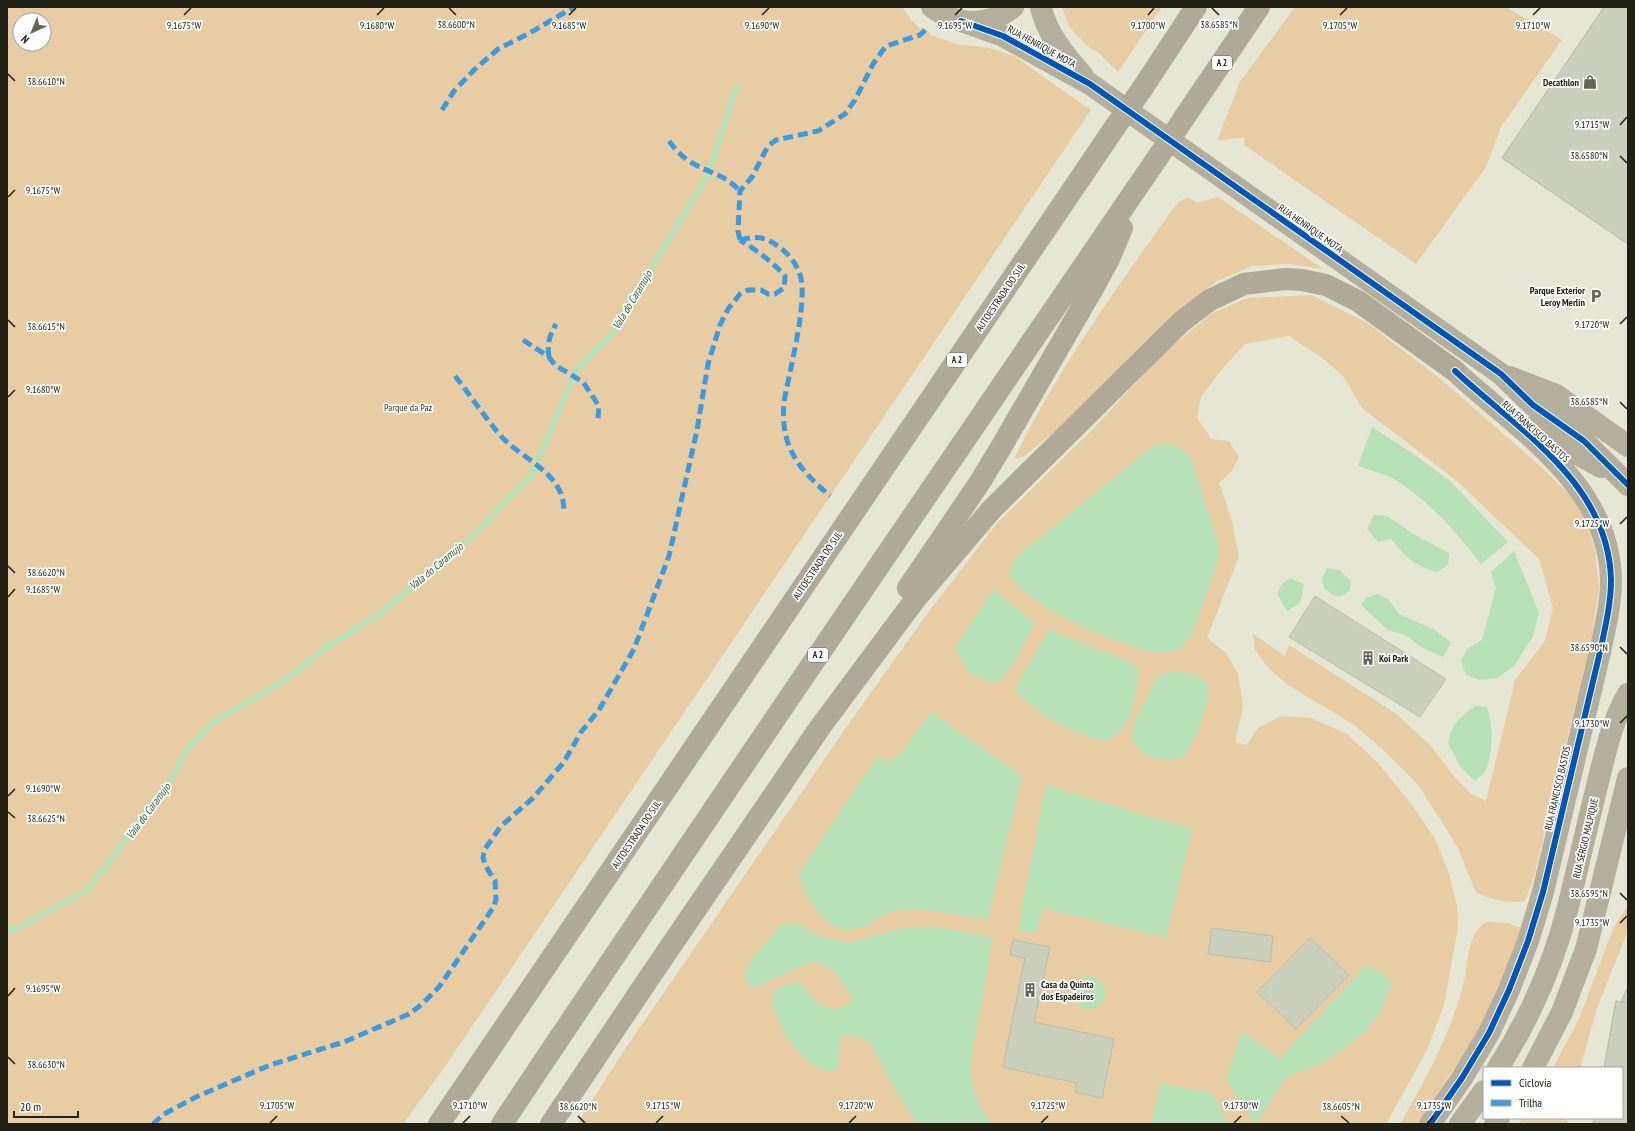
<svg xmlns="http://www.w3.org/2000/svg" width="1635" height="1131" viewBox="0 0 1635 1131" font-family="'PT Sans Narrow',sans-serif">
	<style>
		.green { fill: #e8cca4; fill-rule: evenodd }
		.water { fill: #b6e0b6 }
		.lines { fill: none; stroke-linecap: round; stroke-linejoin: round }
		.stream { stroke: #b6e0b6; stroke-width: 6 }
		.building { fill: #cad0bb; stroke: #babdaf }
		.tertiary { stroke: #b4ae9c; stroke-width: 22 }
		.motorway { stroke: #afaa97; stroke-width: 22 }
		.motorway-bridge { stroke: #afaa97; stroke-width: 22 }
		.quiet { stroke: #3c9bde; stroke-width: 5; stroke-dasharray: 10 5; stroke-linecap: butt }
		.cycleway-casing { stroke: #fff; stroke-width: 8 }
		.cycleway { stroke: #0057b8; stroke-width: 6 }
		.ticks { fill: none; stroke: #202014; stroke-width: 1.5 }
		.labels { text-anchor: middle; stroke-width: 3.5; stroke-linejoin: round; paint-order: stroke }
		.shield { fill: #fff; stroke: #63635a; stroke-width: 1 }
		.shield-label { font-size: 9px; font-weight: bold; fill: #202014 }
		.street-label { font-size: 10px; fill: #202014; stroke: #fff }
		.poi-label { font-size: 10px; font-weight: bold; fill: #202014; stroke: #fff; text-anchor: end }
		.park-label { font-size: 10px; fill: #422c13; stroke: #fff }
		.water-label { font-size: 11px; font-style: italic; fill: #205e2e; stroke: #fff }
		.ticks-label { font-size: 10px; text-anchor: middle; fill: #202014; stroke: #fff; stroke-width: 3.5; stroke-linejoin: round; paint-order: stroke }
	</style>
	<rect width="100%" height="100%" fill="#e5e6d3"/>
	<!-- green -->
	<path class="green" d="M7,7h895l9,13 9,8 6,1 5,6 25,9 33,4 25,8 77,54 -645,955 -43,59h-396zM20,20h24v24h-24z
		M1062,7h100l-44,65 -20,-20 -7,-3 -22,-22z
		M1295,7h211l56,33 -61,87 -15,40 -70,97 -172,-119 1,-8 -28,4 23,-59z
		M1188,197l9,6 21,-6 105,72 -34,-5 -37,2 -35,15 -52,41 -102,103 -39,31 -10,3c45,-92 105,-175 164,-257z
		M1311,295l55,27 72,55 101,88 32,31 16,28 8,26 4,37 -10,70 -17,62 -38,158 -9,24c-17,3 -32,-2 -49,-8l-18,-45 -39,-62 -31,-32 -35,-30 -65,-39 -19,-16 -14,-19 -2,-16 32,22 4,-11 106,68 36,33 22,29 18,19 15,7 29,-121 30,-39 8,-33 -14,-49 -82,-78 -95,-73 -18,-31 -19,-17 -36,-24 -44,8 -23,25 -21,28 -4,20 14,22 18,2 10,16 -7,14 -13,12 13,38 7,35 -32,82 19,15 12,21 5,32 -8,36 12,3 11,-17 23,-12 30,2 36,16 31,29 34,42 23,34 14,34 8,33 1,21 -14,78 -17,45 -41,74h-809l46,-72 225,-327 79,-111 71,-92 95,-93 72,-77 46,-38 36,-16z
		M1627,907l1,23 -30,75 -18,63h-27l26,-49 34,-90z
		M1486,922l21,1 14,5 -26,70 -19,37 -59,89h-17c27,-47 53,-94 65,-147 3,-18 4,-45 21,-55z
		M1523,1118h42l3,4v2h-50z"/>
	<!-- water -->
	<path class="water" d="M1372,427l43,28 35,26 58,61 -27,22c-23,-30 -50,-61 -82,-82 -12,-8 -28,-11 -41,-16z
		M1173,444l17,12 29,90 -3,22 -23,64 -11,15 -12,5h-21l-61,-22 -41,-22 -28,-21 -11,-13 7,-16 139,-113z
		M1374,515l13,1 28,19 34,18 -1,12 -11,7c-24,-7 -30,-14 -46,-33l-13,3 -11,-13z
		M1514,551l25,62 -6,23 -18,29 -17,13 -19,2 -13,-5 -5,-14 6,-12 15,-9 14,-52 -5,-16z
		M1327,568l12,2 12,11 -1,9c-12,10 -15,7 -26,-2l-2,-10z
		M1290,578l14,6 -4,19 -13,8 -10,-17 5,-10z
		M993,589l42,34 -23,42 -14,18c-25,-3 -33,-13 -43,-35z
		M1378,594l11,6 10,14 34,15 18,13 -8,15 -20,-9 -18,-13 -17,-5 -27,-25 5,-7z
		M1049,630l74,29 14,9c2,21 -6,72 -35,72 -5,1 -12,-3 -17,-5 -28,-10 -51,-24 -70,-46z
		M1173,671l21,3 14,10c0,25 -10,52 -24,73 -26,5 -34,5 -52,-16l2,-18 23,-45z
		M1475,706l12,1c6,19 7,43 -1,62 -2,5 -8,9 -11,12l-15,-15 -12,-23c5,-20 11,-25 27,-37z
		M931,712l91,64 -34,144c-28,-4 -57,-12 -85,-10 -21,1 -20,7 -36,15 -39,19 -56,-22 -69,-50l78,-117 15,3 12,-10z
		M1046,785l114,35 33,8 -27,110 -123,-30 -7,25 -18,-3z
		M794,923l28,14 29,6 50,-15 38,-1 54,11 -23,129c2,21 8,42 23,57h-76l-21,-33 -26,-48 -15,-8 -12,1 -4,7 -1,24 -7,6c-27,-9 -44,-31 -54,-57 -2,-4 -5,-11 -5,-15 0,-4 3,-9 4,-12 37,-18 28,12 52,19 5,2 11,0 16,-1l9,-10 -10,-14 -16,-18 -14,-4 -60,27 -6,-5 -2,-12 10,-16 27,-31z
		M1365,966l18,6 9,12 -15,34 -16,17 -19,15 -22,15 -23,7 -13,8 -28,44 -30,-44 16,-49 38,28z
		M1073 993a16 16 0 1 1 32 0a16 16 0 1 1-32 0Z
		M1160,1083l52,10 16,31h-76z"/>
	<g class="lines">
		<!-- stream -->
		<path class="stream" d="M7,932l15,-6 65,-36 22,-27 40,-57 20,-23 18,-34 26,-27 74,-43 41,-33 52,-32 95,-80 58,-61 43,-103 38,-39 96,-160 26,-84"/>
	</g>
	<!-- building -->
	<path class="building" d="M1604,7h24v237l-126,-86z
		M1604,7h24v237l-126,-86z
		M1315,596l131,83 -26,38 -131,-80z
		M1212,928l61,8 -3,26 -62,-8z
		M1310,938l39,37 -53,54 -39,-37z
		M1013,940l37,7 -16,75 80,17 -12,59 -27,-6 2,-9 -74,-16 22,-109 -15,-3z
		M1628,987v137h-35l1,-6h28v-50h-18l12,-67 5,1z
		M1628,987v16l-7,-1z
		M1616,1001l12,2v121h-35l1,-6h28v-50h-18z"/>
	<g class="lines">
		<!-- tertiary -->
		<path class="tertiary" d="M932,7c25,20 57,20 81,0
			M1041,7c5,26 25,50 42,69
			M961,21l42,15 87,48 411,290 32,31 51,36 44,44
			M1510,377l46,18 72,51
			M1536,425l36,26 29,16
			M1498,1068c31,-49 56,-105 70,-161 10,-40 19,-81 29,-121 8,-32 14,-63 31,-92
			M1533,1068l29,-56 24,-63 42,-171
			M1430,1124l32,-46 27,-45 20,-43 19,-49 15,-49 57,-240c5,-24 11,-48 11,-72 -2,-97 -93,-150 -156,-209
			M1460,1124l24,-33
			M1495,1124l4,-6"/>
		<!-- motorway -->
		<path class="motorway" d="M1142,89l54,-82
			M1184,118l75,-111
			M908,588l70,-103 22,-36 92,-159 17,-31 13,-31
			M439,1124l676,-997
			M502,1124c216,-324 436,-645 656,-967
			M551,1124l100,-149 170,-249 96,-129 74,-87 190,-188 29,-22 34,-16 41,-5 17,1 24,5 32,16 97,70"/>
		<!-- motorway-bridge -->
		<path class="motorway-bridge" d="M1115,127l27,-38
			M1158,157l26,-39"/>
		<!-- quiet -->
		<path class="quiet" d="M442,110l12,-19 19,-20 25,-22 30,-15 46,-27
			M669,141c6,8 12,15 20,20 20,13 33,11 51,30
			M740,240c16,-4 25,-4 39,7 12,8 22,23 23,38 2,32 -12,84 -18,117 -4,45 14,66 46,94
			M740,240l-2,-9 2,-40 12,-14 16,-31 8,-6 42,-9 27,-17 10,-14 18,-36 13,-18 34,-11 6,-6
			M523,340l26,17 6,8 28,17 16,24 -1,13
			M549,357c-2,-13 0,-21 7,-33
			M455,376c15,19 29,40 45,59 21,24 63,37 64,74
			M153,1124l11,-10 32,-17 74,-32 74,-23 65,-28 12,-9 18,-18 54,-79 3,-8 -1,-19 -10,-16 -2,-8 2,-8 16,-23 32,-28 31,-36 17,-30 18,-22 35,-61 35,-93 28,-126 11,-66 12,-39 8,-16 12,-15 8,-4h13l7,4h7l9,-6 1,-12c-12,-14 -29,-26 -45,-36"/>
		<defs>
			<path id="cycleway" d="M961,21l42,15 87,48 411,290 32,31 51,36 44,44
				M1430,1124l32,-46 27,-45 20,-43 19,-49 15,-49 57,-240c5,-24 11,-48 11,-72 -2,-97 -93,-150 -156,-209"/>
		</defs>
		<!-- cycleway casing -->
		<use href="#cycleway" class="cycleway-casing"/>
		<!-- cycleway -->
		<use href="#cycleway" class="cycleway"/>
	</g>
	<!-- ticks -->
	<path class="ticks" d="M449,8l7,7M1212,8l7,7M184,15l7,-7M377,15l7,-7M569,15l7,-7M762,15l7,-7M955,15l7,-7M1148,15l6,-7M1340,15l7,-7M1533,15l7,-7M8,74l7,7M1620,125l7,-8M1620,156l7,7M8,197l7,-7M8,320l7,7M1620,324l7,-7M8,397l7,-7M1620,402l7,7M1620,524l7,-7M8,566l7,7M8,597l7,-8M1620,647l7,7M1620,723l7,-7M8,796l7,-7M8,812l7,6M1620,893l7,7M1620,923l7,-7M8,996l7,-8M8,1057l7,7M578,1116l7,7M1341,1116l8,7M270,1123l7,-7M463,1123l7,-7M656,1123l7,-7M849,1123l7,-7M1041,1123l7,-7M1234,1123l7,-7M1427,1123l7,-7"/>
	<!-- icons -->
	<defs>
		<symbol id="shop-bare" viewBox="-9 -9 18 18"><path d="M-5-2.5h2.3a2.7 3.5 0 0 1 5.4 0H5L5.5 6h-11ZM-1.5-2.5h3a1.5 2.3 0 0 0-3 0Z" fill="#656557" stroke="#fff" stroke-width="2.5" paint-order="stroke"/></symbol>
		<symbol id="parking-bare" viewBox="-9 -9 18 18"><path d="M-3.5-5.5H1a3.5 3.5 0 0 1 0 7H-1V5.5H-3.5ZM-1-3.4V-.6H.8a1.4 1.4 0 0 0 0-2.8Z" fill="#656557" stroke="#fff" stroke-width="2.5" paint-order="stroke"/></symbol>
		<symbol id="building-bare" viewBox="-9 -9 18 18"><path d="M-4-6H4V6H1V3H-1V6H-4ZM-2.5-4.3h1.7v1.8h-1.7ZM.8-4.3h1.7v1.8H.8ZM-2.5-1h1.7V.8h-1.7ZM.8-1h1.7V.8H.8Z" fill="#656557" stroke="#fff" stroke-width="2.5" paint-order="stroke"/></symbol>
	</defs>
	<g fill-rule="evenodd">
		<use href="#shop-bare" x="1580" y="72" width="20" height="20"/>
		<use href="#parking-bare" x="1586" y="286" width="20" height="20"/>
		<use href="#building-bare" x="1358" y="648" width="20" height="20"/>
		<use href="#building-bare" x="1020" y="980" width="20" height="20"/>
	</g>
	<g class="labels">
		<!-- shield labels -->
		<g class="shield">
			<rect x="1212" y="56" width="20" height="14" rx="3"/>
			<rect x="947" y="353" width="20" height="14" rx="3"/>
			<rect x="808" y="648" width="20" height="14" rx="3"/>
		</g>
		<g class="shield-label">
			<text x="1222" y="66">A 2</text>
			<text x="957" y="363">A 2</text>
			<text x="818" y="658">A 2</text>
		</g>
		<!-- street labels -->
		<g class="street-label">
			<text transform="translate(1042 46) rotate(29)" y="4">RUA HENRIQUE MOTA</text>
			<text transform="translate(1311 228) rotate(35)" y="4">RUA HENRIQUE MOTA</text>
			<text transform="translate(1000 297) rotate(-56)" y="4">AUTOESTRADA DO SUL</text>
			<text transform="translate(1536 431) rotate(42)" y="4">RUA FRANCISCO BASTOS</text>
			<text transform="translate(817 565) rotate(-56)" y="4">AUTOESTRADA DO SUL</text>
			<text transform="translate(1557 788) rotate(-77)" y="4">RUA FRANCISCO BASTOS</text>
			<text transform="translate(636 834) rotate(-56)" y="4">AUTOESTRADA DO SUL</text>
			<text transform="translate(1585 838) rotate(-77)" y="4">RUA SÉRGIO MALPIQUE</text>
		</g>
		<!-- poi labels -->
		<g class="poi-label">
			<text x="1579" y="86">Decathlon</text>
			<text x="1585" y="294">Parque Exterior<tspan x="1585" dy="12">Leroy Merlin</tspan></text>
			<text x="1379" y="662" text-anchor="start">Koi Park</text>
			<text x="1041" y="988" text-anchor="start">Casa da Quinta<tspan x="1041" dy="12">dos Espadeiros</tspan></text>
		</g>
		<!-- park labels -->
		<g class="park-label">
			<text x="408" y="411">Parque da Paz</text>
		</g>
		<!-- water labels -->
		<g class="water-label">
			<text transform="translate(632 300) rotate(-59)" y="4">Vala do Caramujo</text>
			<text transform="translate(436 566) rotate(-40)" y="4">Vala do Caramujo</text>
			<text transform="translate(148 811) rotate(-53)" y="4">Vala do Caramujo</text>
		</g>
	</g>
	<g class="ticks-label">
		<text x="456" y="28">38.6600°N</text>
		<text x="1219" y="28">38.6585°N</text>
		<text x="762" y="29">9.1690°W</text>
		<text x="955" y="29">9.1695°W</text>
		<text x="184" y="29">9.1675°W</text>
		<text x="377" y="29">9.1680°W</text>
		<text x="569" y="29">9.1685°W</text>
		<text x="1148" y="29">9.1700°W</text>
		<text x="1340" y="29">9.1705°W</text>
		<text x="1533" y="29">9.1710°W</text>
		<text x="46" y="85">38.6610°N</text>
		<text x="1592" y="128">9.1715°W</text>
		<text x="1589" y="159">38.6580°N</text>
		<text x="43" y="194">9.1675°W</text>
		<text x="1592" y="328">9.1720°W</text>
		<text x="46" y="330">38.6615°N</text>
		<text x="43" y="393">9.1680°W</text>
		<text x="1589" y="405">38.6585°N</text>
		<text x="1592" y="527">9.1725°W</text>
		<text x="46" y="576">38.6620°N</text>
		<text x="43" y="593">9.1685°W</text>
		<text x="1589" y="651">38.6590°N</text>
		<text x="1592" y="727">9.1730°W</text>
		<text x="43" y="792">9.1690°W</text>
		<text x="46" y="822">38.6625°N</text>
		<text x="1589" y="897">38.6595°N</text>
		<text x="1592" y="926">9.1735°W</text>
		<text x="43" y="992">9.1695°W</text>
		<text x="46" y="1068">38.6630°N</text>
		<text x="277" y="1109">9.1705°W</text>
		<text x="470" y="1109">9.1710°W</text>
		<text x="663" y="1109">9.1715°W</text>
		<text x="856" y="1109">9.1720°W</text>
		<text x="1048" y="1109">9.1725°W</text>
		<text x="1241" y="1109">9.1730°W</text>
		<text x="1434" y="1109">9.1735°W</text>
		<text x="578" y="1110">38.6620°N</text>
		<text x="1341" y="1110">38.6605°N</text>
	</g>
	<!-- border -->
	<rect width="1635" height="1131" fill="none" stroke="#202014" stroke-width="16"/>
	<!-- legend -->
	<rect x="1483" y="1067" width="140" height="52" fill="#ffffff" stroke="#a6a6a1"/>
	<rect x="1491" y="1080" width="20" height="6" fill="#0057b8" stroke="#a6a6a1"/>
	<text x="1519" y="1087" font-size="12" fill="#202014">Ciclovia</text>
	<rect x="1491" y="1100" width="20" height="6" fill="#3c9bde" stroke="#a6a6a1"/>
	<text x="1519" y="1107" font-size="12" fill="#202014">Trilha</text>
	<!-- north arrow -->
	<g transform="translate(32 32) rotate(224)"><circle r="19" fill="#ffffff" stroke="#a6a6a1"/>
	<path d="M0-3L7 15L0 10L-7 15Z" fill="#656557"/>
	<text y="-6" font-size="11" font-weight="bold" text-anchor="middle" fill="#202014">N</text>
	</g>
	<!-- scale -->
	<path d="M14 1111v6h64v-6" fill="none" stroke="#202014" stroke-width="2"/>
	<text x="20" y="1111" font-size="12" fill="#202014" stroke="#ffffff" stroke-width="3" paint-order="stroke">20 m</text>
</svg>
